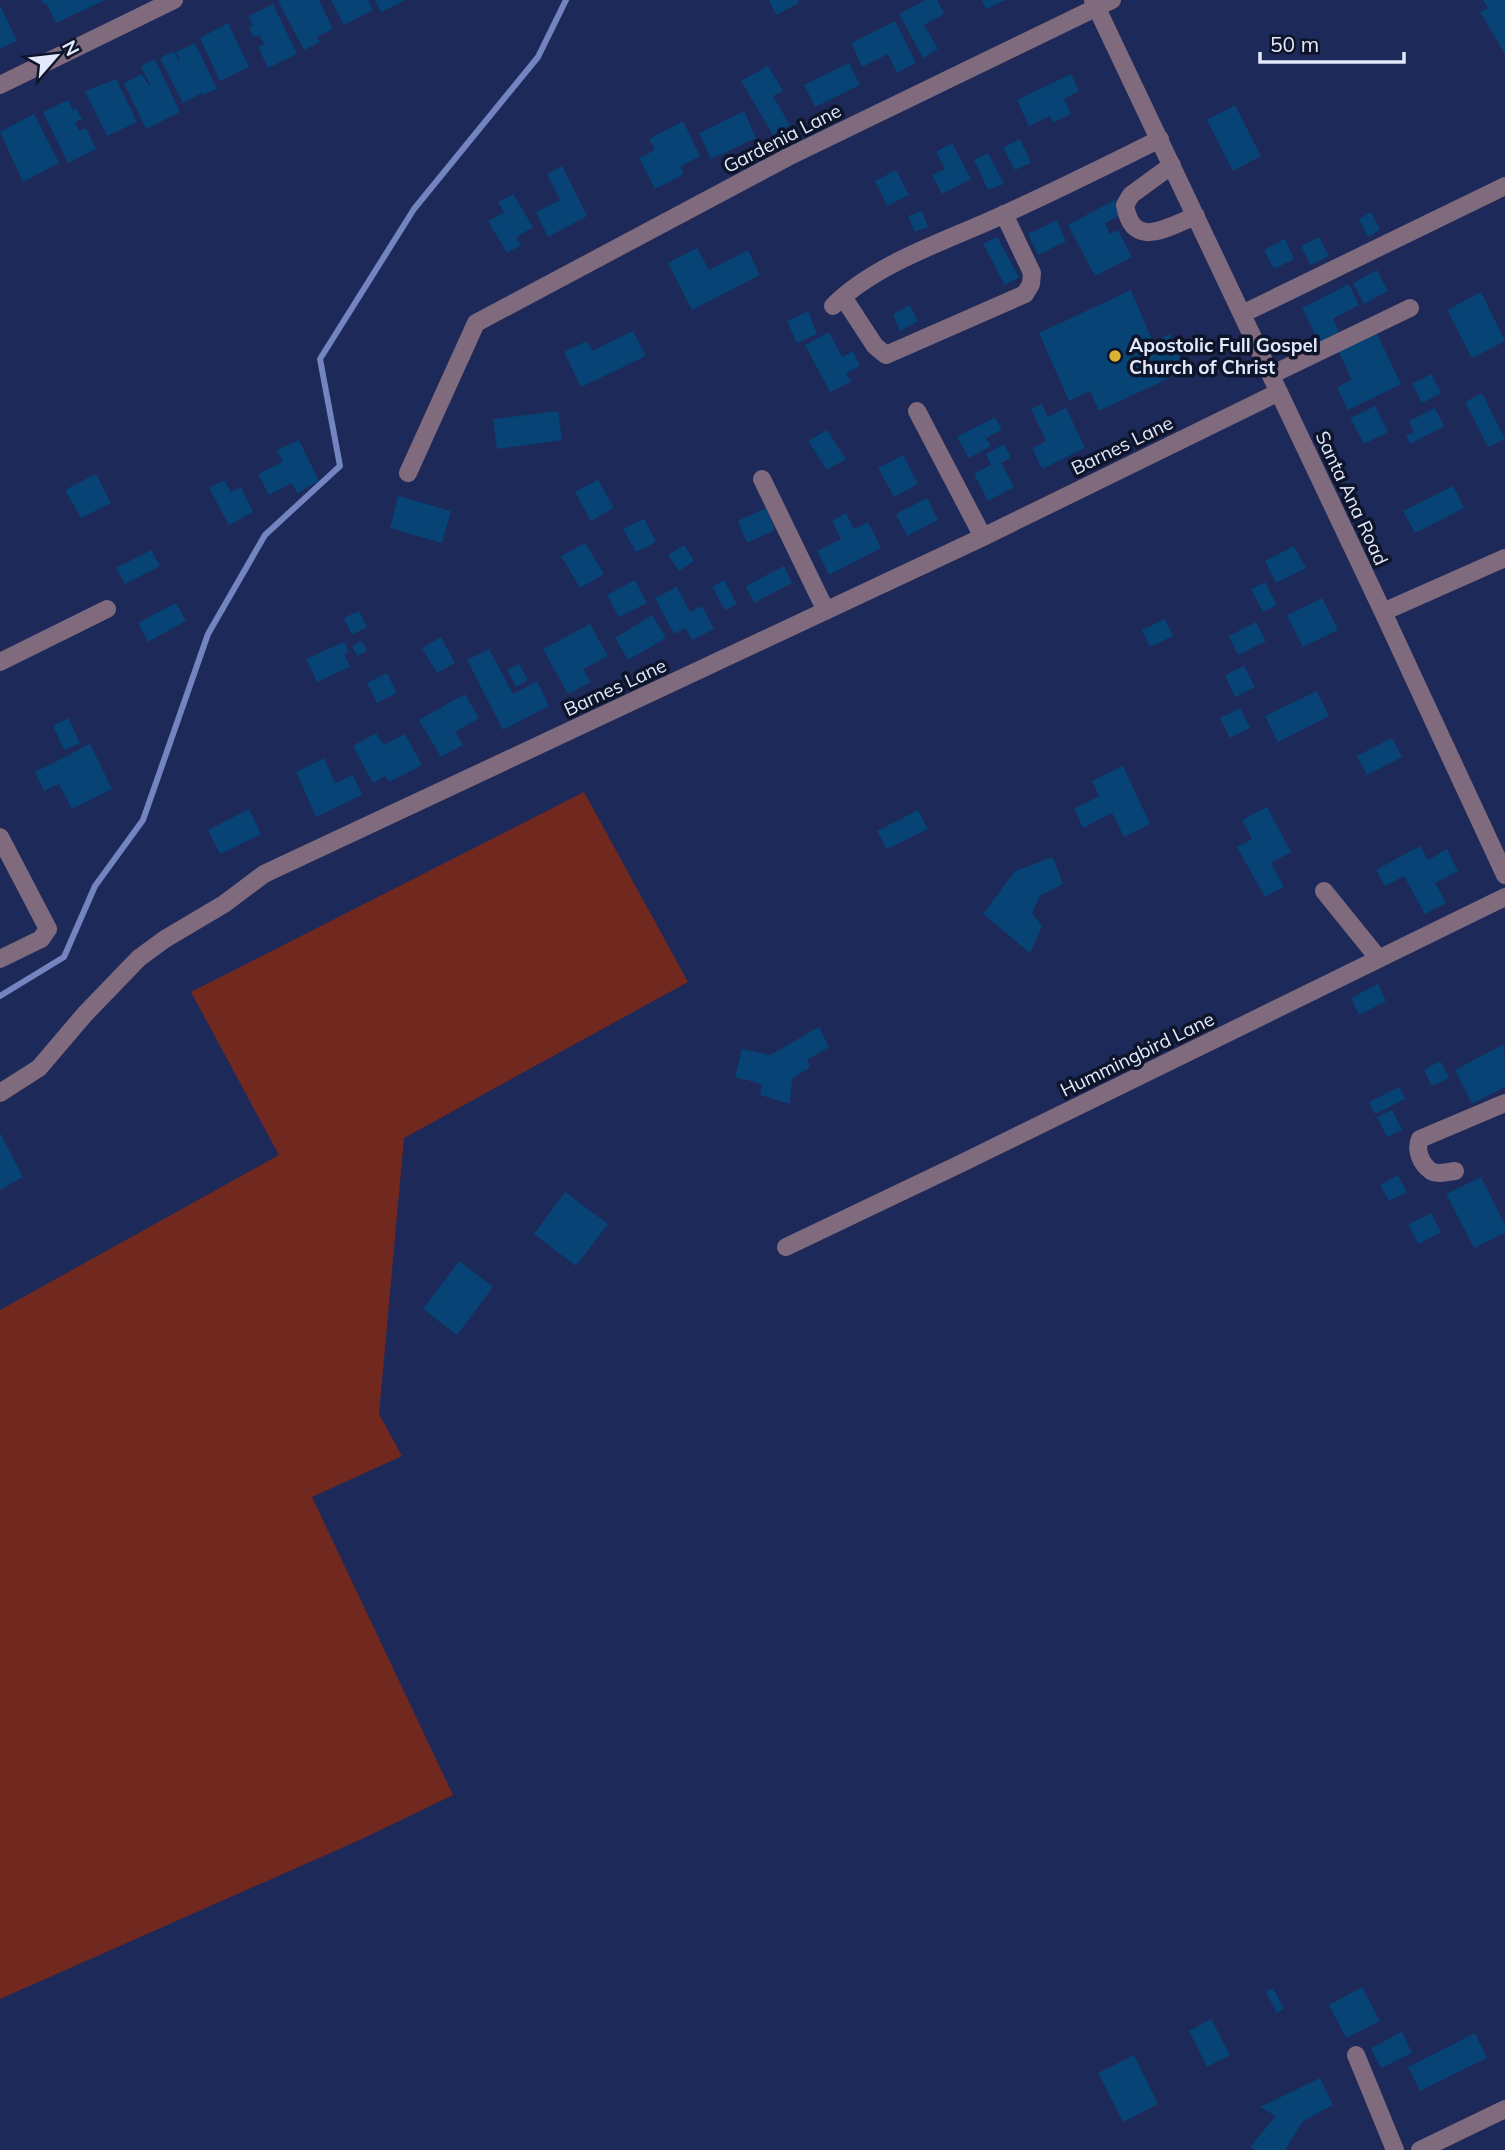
<svg xmlns="http://www.w3.org/2000/svg" width="1505" height="2150" viewBox="0 0 1505 2150" font-family="Mulish,sans-serif">
	<style>
		.green { fill: #71281f }
		.lines { fill: none; stroke-linecap: round; stroke-linejoin: round }
		.stream { stroke: #7384c0; stroke-width: 6 }
		.building { fill: #074375 }
		.minor { stroke: #806a7d; stroke-width: 18 }
		.poi-dot { fill: #dbb233; stroke: #0e152a; stroke-width: 2.5 }
		.labels { text-anchor: middle; stroke-width: 7; stroke-linejoin: round; paint-order: stroke }
		.street-label { font-size: 19px; fill: #e2e9fb; stroke: #0e152a }
		.poi-label { font-size: 19px; font-weight: bold; fill: #e2e9fb; stroke: #0e152a; text-anchor: start }
	</style>
	<rect width="100%" height="100%" fill="#1d2959"/>
	<!-- green -->
	<path class="green" d="M584,792l104,190 -284,156 -25,276 23,42 -90,41 141,298 -89,43 -364,161v-689l279,-155 -88,-163z"/>
	<g class="lines">
		<!-- stream -->
		<path class="stream" d="M0,996l64,-39 31,-71 48,-66 65,-186 57,-99 75,-69 -20,-107 94,-150 124,-152 28,-57"/>
	</g>
	<!-- building -->
	<path class="building" d="M42,0h63l-49,23 -10,-20 -3,1z
		M281,0h38l14,29 -16,8 3,5 -16,8 -26,-49z
		M331,0h37l5,10 -29,15z
		M375,0h31l-25,12z
		M769,0h29l1,3 -23,12z
		M925,0h12l7,14 -20,11 14,24 -15,9 -24,-44z
		M982,0h24l-20,9z
		M1483,0h22v54l-25,-42 8,-4z
		M273,4l24,50 -29,14 -10,-21 6,-3 -5,-9 -6,2 -4,-10 4,-1 -5,-10z
		M0,5l17,36 -17,8z
		M895,21l21,42 -19,10 -9,-19 -26,13 -11,-24z
		M228,23l21,44 -29,14 -20,-43z
		M195,43l22,46 -14,6 -1,-2 -19,10 -23,-45 14,-7 5,10h1l-4,-9z
		M155,59l25,53 -34,17 -22,-46 18,-9 7,12 1,-1 -9,-19z
		M849,63l11,22 -45,22 -11,-22z
		M768,66l15,25 -10,5 17,29 -17,10 -32,-54z
		M1071,74l8,17 -15,8 7,15 -18,9 -3,-7 -21,10 -12,-26z
		M116,79l21,43 -30,14 -22,-45z
		M68,100l5,10 3,-2 6,11 -7,3 4,9 7,-3 10,21 -28,14 -25,-51z
		M1235,105l26,51 -28,15 -26,-51z
		M744,111l12,27 -45,21 -12,-26z
		M34,114l25,49 -36,19 -23,-50z
		M683,121l17,35 -20,11 4,7 -29,15 -16,-31 16,-8 -6,-11z
		M1020,139l11,24 -16,7 -12,-22z
		M952,143l19,36 -29,15 -10,-19 13,-6 -9,-17z
		M988,153l16,31 -16,6 -14,-30z
		M562,166l25,50 -39,21 -12,-25 24,-12 -13,-26z
		M896,170l13,25 -22,11 -12,-25z
		M513,194l20,33 -17,10 5,8 -14,8 -19,-32 16,-9 -6,-10z
		M1114,200l8,14 -17,9 5,11 8,-4 14,27 -37,19 -27,-51z
		M922,211l6,16 -13,5 -7,-16z
		M1371,212l9,18 -12,7 -9,-18z
		M1056,220l10,21 -28,14 -10,-21z
		M997,237l22,40 -14,8 -22,-41z
		M1319,237l10,19 -18,9 -10,-19z
		M1285,239l9,20 -20,10 -10,-19z
		M697,248l12,22 39,-20 12,25 -68,35 -24,-47z
		M1377,270l11,21 -24,13 -11,-21z
		M1349,284l10,21 -26,14 6,13 -20,10 -17,-34z
		M1131,290l22,52 17,-8 16,36 -87,41 -9,-20 -21,10 -30,-68z
		M1481,292l24,49 -33,17 -25,-48z
		M910,305l8,16 -18,10 -7,-17z
		M808,311l9,23 -20,9 -10,-22z
		M633,331l13,25 -65,31 -17,-35 23,-11 5,10z
		M829,332l13,25 11,-6 7,15 -14,7 5,9 -21,10 -25,-47z
		M1376,332l25,52 -53,26 -11,-23 15,-7 -14,-30z
		M1431,374l10,19 -19,10 -10,-19z
		M1482,393l23,46 -17,8 -23,-45z
		M1042,404l6,13 18,-9 19,40 -43,21 -10,-21 14,-7 -15,-32z
		M1375,406l13,26 -24,12 -14,-26z
		M1435,408l9,18 -34,18 -4,-8 8,-4 -5,-11z
		M558,411l4,29 -65,9 -4,-30z
		M995,417l7,13 -16,8 5,8 -22,12 -12,-21z
		M827,430l19,29 -19,11 -19,-29z
		M299,440l20,41 -22,12 -5,-10 -23,12 -11,-21 25,-12 -6,-12z
		M1004,444l7,14 -10,5 13,24 -26,14 -14,-27 17,-9 -5,-11z
		M903,455l15,29 -24,13 -16,-29z
		M96,474l15,29 -30,15 -16,-28z
		M224,480l7,12 10,-5 12,25 -24,13 -20,-37z
		M598,480l16,28 -23,13 -16,-29z
		M1453,486l11,22 -49,25 -12,-22z
		M398,496l53,15 -9,32 -52,-15z
		M927,498l11,22 -31,16 -11,-22z
		M766,508l9,22 -28,13 -9,-22z
		M846,513l8,16 14,-7 13,26 -52,27 -12,-24 24,-12 -9,-18z
		M644,519l12,23 -20,10 -13,-23z
		M585,543l19,31 -24,14 -19,-32z
		M684,545l10,16 -15,10 -11,-16z
		M1294,546l12,22 -30,15 -11,-22z
		M151,550l9,16 -35,18 -9,-16z
		M784,566l8,17 -38,20 -8,-17z
		M635,580l12,23 -28,14 -12,-22z
		M724,580l13,24 -12,6 -13,-23z
		M1265,582l12,23 -14,7 -12,-23z
		M677,587l13,25 12,-6 12,23 -22,11 -7,-12 -11,6 -19,-36z
		M1322,598l16,32 -35,17 -16,-32z
		M176,603l10,18 -38,21 -10,-19z
		M359,611l8,16 -15,8 -8,-17z
		M652,615l14,23 -38,22 -13,-22z
		M1165,619l8,17 -23,11 -8,-17z
		M1256,622l10,19 -28,14 -9,-19z
		M590,624l18,32 -25,13 8,13 -23,12 -25,-45z
		M441,637l14,26 -18,10 -15,-25z
		M362,641l5,10 -10,5 -5,-10z
		M344,642l5,10 -5,2 6,13 -33,15 -11,-23z
		M489,649l24,45 24,-13 12,25 -46,24 -36,-70z
		M519,664l9,16 -12,7 -9,-17z
		M1244,666l11,21 -20,10 -10,-22z
		M387,673l10,20 -20,10 -10,-20z
		M1317,691l12,25 -51,26 -13,-26z
		M465,694l14,24 -24,14 8,13 -22,12 -22,-37z
		M1240,708l10,20 -20,10 -10,-20z
		M68,718l12,25 -16,7 -11,-24z
		M376,733l8,12 21,-11 17,31 -33,17 -4,-6 -12,7 -20,-37z
		M1392,738l10,19 -35,18 -10,-19z
		M90,744l22,45 -40,20 -13,-25 -15,7 -9,-19z
		M324,758l11,25 18,-8 9,20 -46,22 -20,-45z
		M1123,766l27,58 -26,13 -12,-24 -29,15 -9,-19 25,-13 -7,-15z
		M1267,807l24,45 -20,11 13,24 -19,10 -28,-50 15,-8 -10,-19z
		M249,809l12,25 -41,20 -12,-24z
		M918,810l10,19 -41,20 -10,-18z
		M1420,846l8,14 19,-11 11,22 -23,12 11,20 -21,11 -21,-38 -19,10 -9,-16z
		M1053,857l10,27 -23,12 -8,17 10,13 -12,27 -47,-39 32,-43z
		M1378,984l8,17 -27,14 -8,-17z
		M819,1027l10,20 -22,13 3,7 -18,12 -2,25 -30,-9 2,-11 -27,-7 7,-28 28,6z
		M1504,1044l1,43 -33,17 -17,-34z
		M1440,1061l9,17 -17,8 -8,-16z
		M1399,1087l6,12 -30,15 -6,-12z
		M1392,1110l10,20 -15,7 -10,-20z
		M0,1133l23,44 -23,13z
		M1398,1175l9,17 -18,9 -9,-16z
		M1481,1177l24,48v8l-31,15 -28,-54z
		M565,1192l43,32 -32,42 -42,-32z
		M1431,1213l10,19 -22,12 -11,-19z
		M459,1261l34,26 -36,48 -34,-26z
		M1362,1987l18,34 -34,17 -17,-33z
		M1273,1988l11,21 -7,4 -11,-21z
		M1211,2019l19,36 -23,12 -18,-36z
		M1402,2032l10,21 -31,15 -10,-20z
		M1475,2033l12,25 -67,33 -12,-24z
		M1134,2055l24,49 -35,18 -25,-49z
		M1320,2078l13,27 -30,16 -18,29h-30l-5,-3 26,-31 -16,-9z"/>
	<g class="lines">
		<!-- minor -->
		<path class="minor" d="M1093,0l290,612 122,263
			M0,85l174,-85
			M1172,165l-41,30 -6,10c8,46 42,22 71,11
			M843,297l32,49 11,9 139,-61 6,-10 1,-11 -28,-59
			M833,306c42,-42 110,-64 163,-88 55,-25 110,-52 164,-79
			M1242,314l263,-128
			M1271,375l139,-67
			M917,411l66,126
			M408,473l68,-150 312,-166 324,-157
			M762,479l64,132
			M1383,612l122,-54
			M0,662l107,-53
			M0,837l48,92 -7,10 -41,20
			M1324,891l55,68
			M0,1093l39,-25 46,-54 54,-56 26,-19 59,-35 40,-30 719,-337 296,-145
			M1455,1171c-7,1 -17,4 -24,0 -10,-7 -16,-21 -11,-32l85,-36
			M786,1247l176,-84 543,-266
			M1356,2055l39,95
			M1420,2150l85,-41"/>
	</g>
	<!-- markers -->
	<circle class="poi-dot" cx="1115" cy="356" r="7"/>
	<g class="labels">
		<!-- street labels -->
		<g class="street-label">
			<text transform="translate(782 138) rotate(-27)" y="7">Gardenia Lane</text>
			<text transform="translate(1122 445) rotate(-26)" y="7">Barnes Lane</text>
			<text transform="translate(1352 498) rotate(65)" y="7">Santa Ana Road</text>
			<text transform="translate(615 687) rotate(-25)" y="7">Barnes Lane</text>
			<text transform="translate(1137 1054) rotate(-26)" y="7">Hummingbird Lane</text>
		</g>
		<!-- poi labels -->
		<g class="poi-label">
			<text x="1129" y="352">Apostolic Full Gospel<tspan x="1129" dy="22">Church of Christ</tspan></text>
		</g>
	</g>
	<!-- north arrow -->
	<g transform="translate(56 56) rotate(62)" stroke="#0e152a" stroke-width="5" paint-order="stroke">
	<path d="M0-5L12 26L0 18L-12 26Z" fill="#e2e9fb"/>
	<text y="-10" font-size="19" font-weight="bold" text-anchor="middle" fill="#e2e9fb">N</text>
	</g>
	<!-- scale -->
	<path d="M1260 52v10h144v-10" fill="none" stroke="#e2e9fb" stroke-width="3.5"/>
	<text x="1270" y="52" font-size="21" fill="#e2e9fb" stroke="#0e152a" stroke-width="5" paint-order="stroke">50 m</text>
</svg>
